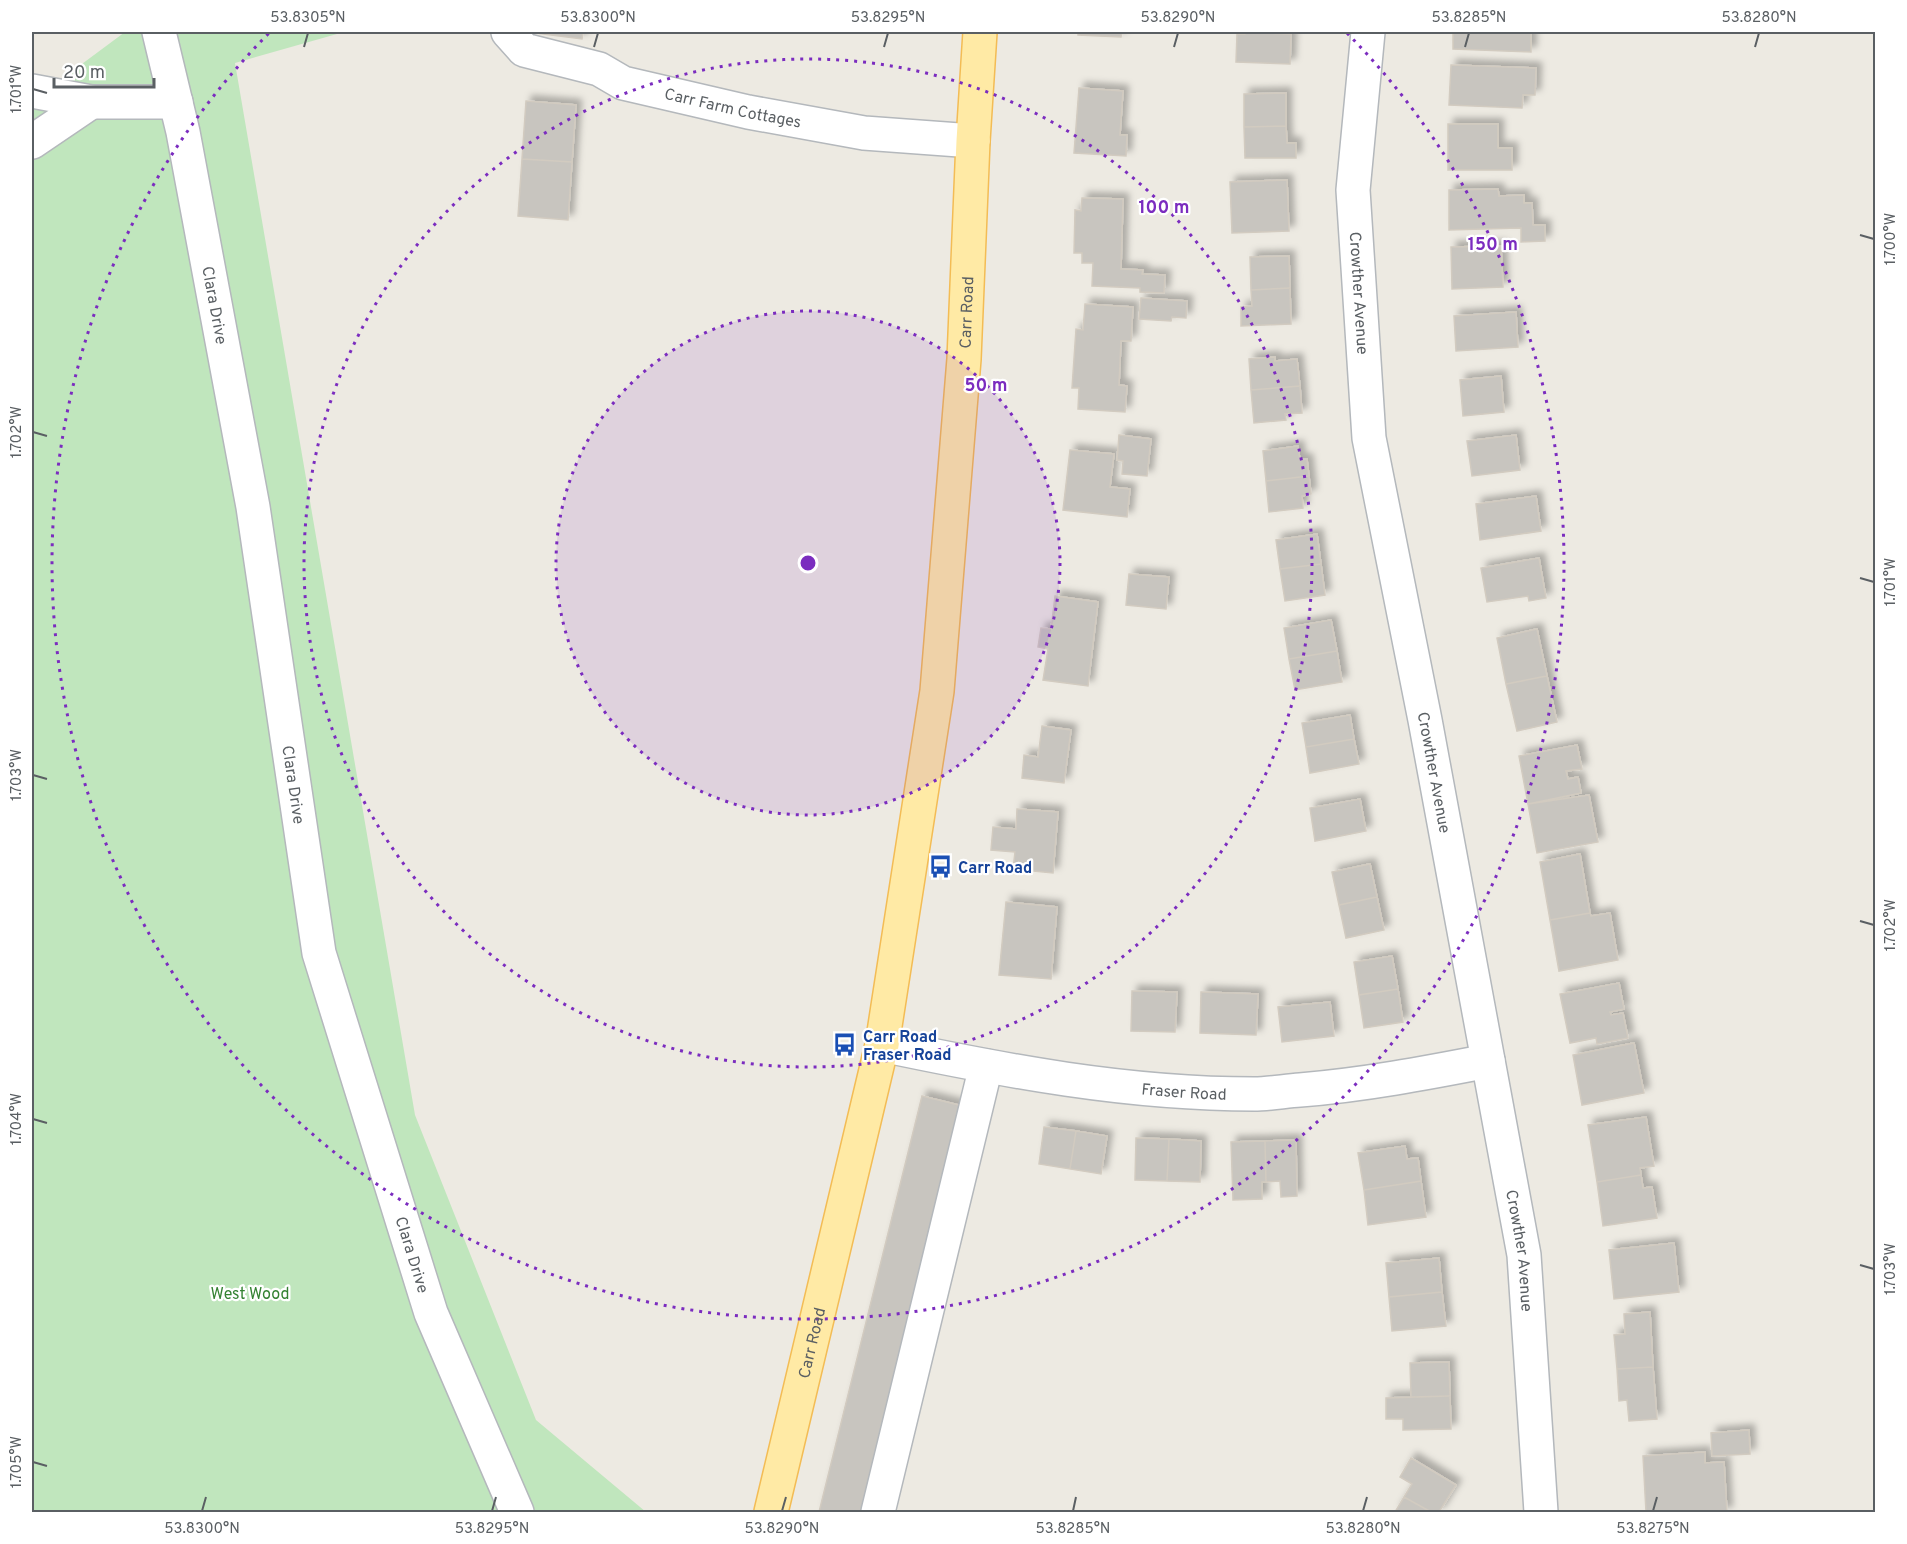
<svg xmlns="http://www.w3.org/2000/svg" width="1907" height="1544" viewBox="0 0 1907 1544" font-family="Overpass,sans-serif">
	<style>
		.green { fill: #c0e6bd }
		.building { fill: #c8c5bf; stroke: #d2cbc0; stroke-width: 1.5; filter: url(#shadow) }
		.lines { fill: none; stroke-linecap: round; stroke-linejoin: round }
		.minor-casing { stroke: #b4b8bc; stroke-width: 36 }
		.major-casing { stroke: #f3bc55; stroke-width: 36 }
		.minor { stroke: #fff; stroke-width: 33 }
		.major { stroke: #ffeaa5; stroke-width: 33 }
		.ticks { fill: none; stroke: #5a5f63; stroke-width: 2 }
		.ring { fill: none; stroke: #7b2cbf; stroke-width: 3; stroke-dasharray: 3 6 }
		.labels { text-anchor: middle; stroke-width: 4.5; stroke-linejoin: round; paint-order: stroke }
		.street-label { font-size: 16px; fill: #5a5f63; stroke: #fff }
		.transit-label { font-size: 16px; font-weight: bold; fill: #164399; stroke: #fff; text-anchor: start }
		.park-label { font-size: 16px; fill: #348232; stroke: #fff }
		.centre { fill: #7b2cbf; stroke: #fff; stroke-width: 3 }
		.ring-label { font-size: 18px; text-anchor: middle; font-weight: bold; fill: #7b2cbf; stroke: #fff; stroke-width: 4.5; stroke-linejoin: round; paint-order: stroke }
		.neatline { fill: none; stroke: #5a5f63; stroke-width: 2 }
		.ticks-label { font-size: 15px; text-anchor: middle; fill: #5a5f63 }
	</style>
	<defs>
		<filter id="shadow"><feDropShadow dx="5.5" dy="-5.5" stdDeviation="3" flood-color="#0004"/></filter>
	</defs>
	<rect width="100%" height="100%" fill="#edeae2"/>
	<!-- green -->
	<path class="green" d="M125,32h219l-109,31 180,1052 121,305 110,92h-614v-1411z"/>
	<!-- building -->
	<path class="building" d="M536,32h47l-1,7 -46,-6z
		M1078,32h44l-1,5 -43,-2z
		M1245,32l46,2 -1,30 -54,-2 1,-28h8z
		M1453,32h78v20l-78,-3z
		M1451,65l85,3 -1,27h-12l-1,13 -73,-3z
		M1079,88l44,3 -3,44h7l-1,21 -52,-3z
		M1286,93v33l-42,1v-33z
		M526,101l50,4 -4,57 -50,-3z
		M1448,124h50v24h14v22h-64z
		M1286,126l1,17h9v15h-51l-1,-31z
		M522,159l50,3 -4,58 -50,-4z
		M1287,180l2,51 -57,2 -2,-51z
		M1498,189l1,7 25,-1v8h8l1,22h12v16l-24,1v-14l-72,2v-40z
		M1082,198l41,1 -2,70 22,1 -1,4 23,1 -1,18 -24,-1v-4l-48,-2 1,-23h-11v-10h-8l1,-43 6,1z
		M1501,246l2,41 -51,2 -1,-42z
		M1289,256l1,32 -39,2 -1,-33z
		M1290,288l1,36 -50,2v-19l11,-1 -1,-16z
		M1141,298l46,3 -1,17 -14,-1 -1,4 -32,-2z
		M1085,304l48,3 -2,34h-10l-2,44 8,1 -2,26 -47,-3 1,-21h-7l4,-59 7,1z
		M1516,312l2,35 -62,4 -2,-35z
		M1275,357v4l22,-2 3,27 -49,4 -2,-31z
		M1501,376l3,36 -41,4 -3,-36z
		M1300,386l2,27 -17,1 1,6 -32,3 -3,-33z
		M1119,435l32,4 -4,37 -25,-2 1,-13 -6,-1z
		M1516,435l4,35 -48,6 -5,-35z
		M1298,446l2,14 7,-1 2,17 -43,5 -3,-30z
		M1070,450l44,4 -4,33 20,2 -3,28 -64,-7z
		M1309,476l2,18 -9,2 1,12 -34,4 -3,-31z
		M1536,496l5,35 -61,9 -4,-36z
		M1317,534l4,30 -41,5 -4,-29z
		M1539,558l7,40 -17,3 -1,-5 -41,6 -6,-34z
		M1321,564l4,31 -40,6 -5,-32z
		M1129,574l40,3 -3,32 -40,-4z
		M1055,596l43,6 -10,84 -45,-6 5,-31 -10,-2 3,-19 10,1z
		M1331,620l6,31 -48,8 -5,-31z
		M1537,629l10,47 -41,8 -9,-46z
		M1337,651l5,31 -47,8 -6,-31z
		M1547,676l10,46 -40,9 -11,-47z
		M1350,715l4,24 -48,8 -4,-24z
		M1042,726l29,4 -7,53 -42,-5 2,-23 14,2z
		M1354,739l5,25 -49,9 -4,-26z
		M1577,745l5,24 -16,2 2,8 10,-2 3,16 -53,11 -9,-48z
		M1589,795l9,47 -61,11 -9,-49z
		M1360,799l6,32 -51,10 -5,-33z
		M1017,809l41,3 -5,61 -40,-4 2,-17 -24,-2 2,-23 23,2z
		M1580,854l10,59 -40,7 -10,-58z
		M1370,864l7,33 -38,8 -7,-33z
		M1377,897l7,33 -38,8 -7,-33z
		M1006,902l51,5 -6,72 -52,-4z
		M1590,913l1,3 19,-3 8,47 -59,11 -9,-51z
		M1392,956l6,33 -39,6 -5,-33z
		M1619,983l5,26 -14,3 1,3 12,-2 5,25 -31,6 -1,-6 -26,5 -10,-49z
		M1398,989l5,33 -39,6 -5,-33z
		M1132,991l45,1 -2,40 -44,-1z
		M1201,992l57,2 -2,41 -56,-2z
		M1330,1002l4,34 -52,6 -4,-35z
		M1634,1043l10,50 -62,12 -9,-50z
		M922,1096l45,11 -100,405h-48z
		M1646,1117l8,49 -14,2 1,7 -44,7 -9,-57z
		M1044,1127l32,4 -6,38 -31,-5z
		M1076,1131l31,5 -6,38 -31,-5z
		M1136,1138l33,1 -2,42 -32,-1z
		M1169,1139l32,2 -1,41 -33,-1z
		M1296,1140l1,56 -16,1 -1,-16 -14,1 -1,-41z
		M1265,1141l1,41h-4v17l-29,1 -2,-58z
		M1405,1146l2,13 11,-1 3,23 -57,9 -6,-37z
		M1641,1175l2,13 9,-1 5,31 -54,8 -6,-44z
		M1421,1181l5,36 -58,8 -4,-35z
		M1674,1243l5,49 -65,7 -5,-49z
		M1439,1258l3,34 -53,5 -3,-34z
		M1442,1292l4,34 -54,5 -3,-34z
		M1650,1312l3,55 -36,2 -3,-34 11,-1 -1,-20z
		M1449,1362l1,34 -39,1 -1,-34z
		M1653,1367l4,52 -28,2 -2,-21 -8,1 -2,-32z
		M1450,1396l1,33 -48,1v-11h-17v-21z
		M1749,1430l1,24 -38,2 -1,-23z
		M1705,1452v11l19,-1 3,50h-81l-3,-56z
		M1411,1458l45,27 -17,27h-8l-27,-15 8,-13 -12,-7z
		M1404,1497l27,15h-36z"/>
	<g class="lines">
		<defs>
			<g id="minor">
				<path id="s1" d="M159,32l24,100 70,375 66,446 112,360 86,199"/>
				<path id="s2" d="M508,32l16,18 75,19 24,14 125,29 116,21 109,8"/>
				<path id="s3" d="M1368,32l-15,158 16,248 56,282 99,535 17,257"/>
				<path d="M32,91l59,11h85"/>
				<path d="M32,142l59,-40"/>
				<path id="s4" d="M882,1045c124,26 245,49 372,49 15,0 31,-3 46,-4 63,-5 126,-17 188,-29"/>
				<path d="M878,1512l108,-446"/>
			</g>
			<g id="major">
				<path id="s5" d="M771,1512l111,-467 55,-354 27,-332 9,-218 7,-109"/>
			</g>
		</defs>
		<!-- minor casing -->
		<use href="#minor" class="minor-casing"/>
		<!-- major casing -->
		<use href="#major" class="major-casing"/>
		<!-- minor -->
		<use href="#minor" class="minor"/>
		<!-- major -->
		<use href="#major" class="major"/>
	</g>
	<!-- ticks -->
	<path class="ticks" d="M304,47l4,-14M594,47l4,-14M884,47l4,-14M1174,47l4,-14M1465,47l4,-14M1755,47l4,-14M33,89l14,4M1860,235l14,4M33,432l14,4M1860,578l14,4M33,775l14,4M1860,921l14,4M33,1119l14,4M1860,1265l14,4M33,1462l14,4M202,1511l4,-14M492,1511l4,-14M782,1511l4,-14M1073,1511l3,-14M1363,1511l4,-14M1653,1511l4,-14"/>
	<!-- distance rings -->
	<circle cx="808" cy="563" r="252" fill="#7b2cbf" fill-opacity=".12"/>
	<g class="ring">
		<circle cx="808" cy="563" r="252"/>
		<circle cx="808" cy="563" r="504"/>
		<path d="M1347 33A756 756 0 1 1 269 33"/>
	</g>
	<!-- icons -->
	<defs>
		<symbol id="bus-bare" viewBox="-9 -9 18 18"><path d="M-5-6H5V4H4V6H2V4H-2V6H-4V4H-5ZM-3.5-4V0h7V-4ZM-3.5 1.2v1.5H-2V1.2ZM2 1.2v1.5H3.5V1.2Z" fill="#1a4fb4" stroke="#fff" stroke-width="2.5" paint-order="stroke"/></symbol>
	</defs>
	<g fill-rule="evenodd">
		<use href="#bus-bare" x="924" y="850" width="33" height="33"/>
		<use href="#bus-bare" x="828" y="1028" width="33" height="33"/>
	</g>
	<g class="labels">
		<!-- street labels -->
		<g class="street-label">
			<text dy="6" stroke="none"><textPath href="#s2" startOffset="242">Carr Farm Cottages</textPath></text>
			<text dy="6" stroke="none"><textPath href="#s3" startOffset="262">Crowther Avenue</textPath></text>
			<text dy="6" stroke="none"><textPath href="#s1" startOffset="279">Clara Drive</textPath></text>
			<text dy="6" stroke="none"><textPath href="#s5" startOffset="1218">Carr Road</textPath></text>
			<text dy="6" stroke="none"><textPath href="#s3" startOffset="748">Crowther Avenue</textPath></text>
			<text dy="6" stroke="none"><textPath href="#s1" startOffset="765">Clara Drive</textPath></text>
			<text dy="6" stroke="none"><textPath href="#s4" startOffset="306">Fraser Road</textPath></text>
			<text dy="6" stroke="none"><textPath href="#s3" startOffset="1234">Crowther Avenue</textPath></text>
			<text dy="6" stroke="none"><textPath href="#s1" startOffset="1251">Clara Drive</textPath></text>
			<text dy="6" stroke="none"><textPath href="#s5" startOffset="174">Carr Road</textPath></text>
		</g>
		<!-- transit labels -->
		<g class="transit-label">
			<text x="958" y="873">Carr Road</text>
			<text x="863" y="1042">Carr Road<tspan x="863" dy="18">Fraser Road</tspan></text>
		</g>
		<!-- park labels -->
		<g class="park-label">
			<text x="250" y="1299">West Wood</text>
		</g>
	</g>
	<circle cx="808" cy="563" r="9" class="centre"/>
	<g class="ring-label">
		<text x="1164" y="213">100 m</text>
		<text x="1493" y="250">150 m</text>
		<text x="986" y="391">50 m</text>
	</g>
	<!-- border -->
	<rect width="1907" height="1544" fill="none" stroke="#ffffff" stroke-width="66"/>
	<!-- scale -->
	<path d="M54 78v9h100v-9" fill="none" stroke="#5a5f63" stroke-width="3"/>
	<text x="63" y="78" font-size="18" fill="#5a5f63" stroke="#ffffff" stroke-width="4.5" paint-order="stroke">20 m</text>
	<rect x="33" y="33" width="1841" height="1478" class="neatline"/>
	<g class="ticks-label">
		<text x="308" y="22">53.8305°N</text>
		<text x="598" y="22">53.8300°N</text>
		<text x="888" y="22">53.8295°N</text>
		<text x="1178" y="22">53.8290°N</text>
		<text x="1469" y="22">53.8285°N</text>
		<text x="1759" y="22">53.8280°N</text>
		<text transform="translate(16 89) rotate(-90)" y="5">1.701°W</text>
		<text transform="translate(1890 239) rotate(-90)" y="5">1.700°W</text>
		<text transform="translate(16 432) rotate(-90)" y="5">1.702°W</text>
		<text transform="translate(1890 582) rotate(-90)" y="5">1.701°W</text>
		<text transform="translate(16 775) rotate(-90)" y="5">1.703°W</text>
		<text transform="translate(1890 925) rotate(-90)" y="5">1.702°W</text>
		<text transform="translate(16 1119) rotate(-90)" y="5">1.704°W</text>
		<text transform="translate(1890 1269) rotate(-90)" y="5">1.703°W</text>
		<text transform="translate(16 1462) rotate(-90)" y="5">1.705°W</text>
		<text x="202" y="1533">53.8300°N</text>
		<text x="492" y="1533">53.8295°N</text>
		<text x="782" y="1533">53.8290°N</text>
		<text x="1073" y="1533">53.8285°N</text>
		<text x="1363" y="1533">53.8280°N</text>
		<text x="1653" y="1533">53.8275°N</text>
	</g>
</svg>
